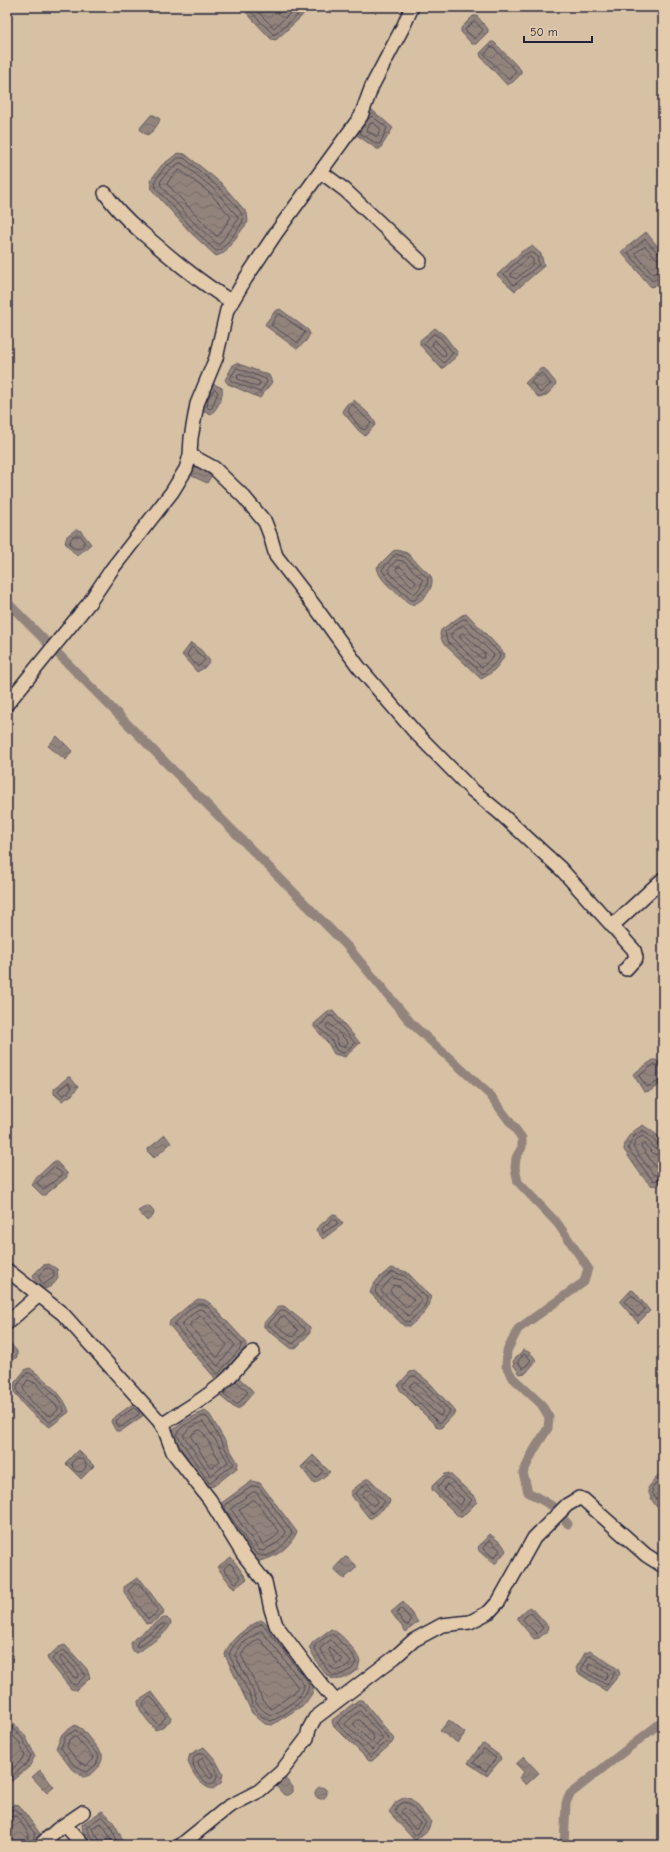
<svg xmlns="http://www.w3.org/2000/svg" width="670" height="1852" viewBox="0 0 670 1852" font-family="'Comic Neue',sans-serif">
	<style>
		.water { fill: url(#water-waves); stroke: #655d63 }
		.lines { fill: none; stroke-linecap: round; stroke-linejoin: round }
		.shore { stroke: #4f4955; stroke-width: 1 }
		.canal { stroke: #92847d; stroke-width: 9 }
		.minor-casing { stroke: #22223b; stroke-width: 16 }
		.minor { stroke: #e3cbac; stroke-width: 13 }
	</style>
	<defs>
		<pattern id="water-waves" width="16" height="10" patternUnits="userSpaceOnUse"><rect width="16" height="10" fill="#92847d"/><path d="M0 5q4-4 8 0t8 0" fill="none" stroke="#776c68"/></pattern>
	</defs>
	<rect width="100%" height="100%" fill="#d7c1a5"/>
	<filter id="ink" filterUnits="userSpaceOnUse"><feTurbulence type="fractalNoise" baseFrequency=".025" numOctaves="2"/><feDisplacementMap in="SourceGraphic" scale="8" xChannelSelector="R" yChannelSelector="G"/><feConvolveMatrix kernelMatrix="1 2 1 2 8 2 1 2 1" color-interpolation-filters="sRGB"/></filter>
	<g filter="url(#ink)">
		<!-- water -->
		<path class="water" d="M241,7h67l-7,10 -25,23 -5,-1z
			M473,16h4l11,13v3l-12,12h-4l-11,-12v-4z
			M491,42h3l27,28v4l-8,8 -6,3 -26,-28 -1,-4z
			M372,110l21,18 -13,21h-3l-22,-15 14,-23z
			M151,115h3l6,4c-1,5 -8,14 -13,16l-6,-4 -1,-3z
			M178,153l7,1 36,29 26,30 1,9 -24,31 -8,3 -25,-23 -39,-43 -2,-9 11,-15z
			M646,232l17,21v26l-9,7 -3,1 -30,-35z
			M532,246l9,8 3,12 -29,25 -18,-16 25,-24z
			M280,309l28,21 2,4 -4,7 -9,8 -30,-22 -2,-3 10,-13z
			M435,328l9,7 14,18 -1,3 -15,13 -22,-24v-5z
			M236,363l33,12 3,7 -12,16 -32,-14 -3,-4 8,-15z
			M544,368l12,15c-2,6 -11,15 -17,15l-14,-15 15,-14z
			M214,384l8,4c2,7 -5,22 -11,26l-7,-3 -1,-4 8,-22z
			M354,400l17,16 5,8 -11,12 -7,-6 -16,-19 5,-7z
			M196,465l17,8 -6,10 -15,-7 -1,-2z
			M75,530h5l11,14 -14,12 -12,-13 2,-7z
			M397,550l10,3 24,23c5,12 -9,27 -20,29 -11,-10 -32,-23 -34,-38l16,-16z
			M467,614l38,40c-4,10 -14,21 -24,25l-38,-36 -3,-8 1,-5 21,-15z
			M191,643l10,7 9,11 -6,7 -7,4 -15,-17z
			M57,736l15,15 -6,9 -18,-14z
			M330,1010l3,1 27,32 -15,14 -11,-3 -6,-11 -14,-16v-3z
			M653,1060h3l7,6v16l-13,9 -6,1 -11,-18z
			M68,1077h2l8,10 -6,8 -10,6 -8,-7v-5z
			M643,1125l14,10 6,8v39c-3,2 -8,5 -12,3 -8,-5 -21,-27 -27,-35 0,-13 9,-19 19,-25z
			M165,1135l6,8 -17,15 -7,-7 1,-2z
			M53,1162h4l10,11v4l-22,18h-3l-10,-10v-3z
			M147,1206h2l5,6 -1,4 -6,5 -9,-10z
			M333,1214h2l8,10 -20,15 -7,-9 1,-2z
			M49,1264l8,5 1,9c-3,6 -10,12 -17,11l-7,-10 -1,-4 10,-10z
			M392,1268l15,4 24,25c0,13 -12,21 -21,29h-6l-34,-33c3,-11 13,-20 22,-25z
			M631,1290l3,1 16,20 -12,12 -18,-21z
			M198,1299l7,1 6,4 35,38v4l-3,5 -25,28 -3,-1 -46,-53 1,-4 19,-16z
			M279,1306h5l26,21v6l-13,14 -5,2 -28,-22v-4z
			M7,1340l10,11v6l-10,9z
			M523,1350c6,1 11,5 13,11l-10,12 -6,1 -6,-8 -1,-5z
			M30,1368c15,12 34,26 39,44l-19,15c-15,-9 -28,-22 -37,-37l2,-8 11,-13z
			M415,1371l14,11 27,30 -15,16h-3l-38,-38 -2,-5 12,-13z
			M237,1376l15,14 1,3 -13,15 -4,1 -16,-13v-5z
			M134,1403l4,1 7,9 -1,2 -23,16h-5l-5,-9 1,-3z
			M205,1411l5,4 28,48 -1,5 -23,18 -6,1 -3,-2 -32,-49v-6l13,-10z
			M78,1450l16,16 -13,13 -16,-16z
			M313,1455l17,17 -13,10 -4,1 -12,-16z
			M663,1469v43c-8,-4 -14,-16 -15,-24z
			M449,1473l27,25 1,4 -15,15h-3l-27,-27v-4l13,-12z
			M366,1479h4l20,21 -1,4 -17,14h-3l-18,-23 -1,-3z
			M252,1481l8,2 37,49c-7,15 -21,26 -38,29l-6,-4 -32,-47 -1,-6z
			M490,1534l13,11 3,6 -10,12h-3l-14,-12 -1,-4z
			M231,1557l16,22 -13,10 -17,-22z
			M345,1557l3,1 8,7v3l-12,11 -9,-8v-4z
			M137,1578l4,2 23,31 -1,4 -12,8 -5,1 -22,-32v-5z
			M403,1602l15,20 -12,10 -15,-20z
			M529,1607l6,4 13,15 -1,5 -8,7 -5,1 -16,-19v-3z
			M163,1618h4l4,4c-1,11 -24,24 -33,30l-3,1 -3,-4 -1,-6 4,-5z
			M261,1620l8,5 44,56v11l-8,12 -33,21 -7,-1 -13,-11 -27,-58c4,-16 22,-28 36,-35z
			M331,1629c12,5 24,21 29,32l-2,8c-29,24 -35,2 -49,-21l4,-6z
			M65,1645l22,24 3,9 -13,12 -6,-1 -23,-29 -1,-3 12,-10z
			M591,1651l27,18 2,5 -14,17 -28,-18 -2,-5 9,-15z
			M152,1692l19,25 -1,4 -9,7 -6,2c-6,-9 -17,-18 -17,-29z
			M358,1700h5l31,39 -2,4 -20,18h-3l-36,-36 -1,-5z
			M7,1716l19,21 9,19 -6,11 -21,17 -1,-1z
			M449,1720l16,13 -7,10 -18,-12z
			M75,1725l7,4 20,25c2,10 -9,22 -19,23l-13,-10 -14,-19 6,-14z
			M484,1744l16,12 1,3 -14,17 -19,-13 13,-18z
			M204,1747l11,12 8,15 -2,9 -8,6c-12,-1 -22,-18 -25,-28l2,-7z
			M524,1757l15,16 -13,12 -7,-7 5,-6 -8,-8z
			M40,1770l14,17 -7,6 -15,-16z
			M284,1777l9,10v5l-4,3h-5l-8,-9 -1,-4z
			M315 1793a6 6 0 1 1 12 0a6 6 0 1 1-12 0Z
			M405,1797l6,2 20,23 -3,8 -13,11 -26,-29 7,-10z
			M14,1804l5,1 22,30 -7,10h-24l-3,-3v-32z
			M102,1811c10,5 19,24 22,34h-32l-9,-12 -1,-9z"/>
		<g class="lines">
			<!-- shore -->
			<path class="shore" d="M246,7l28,28 24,-20 5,-8
				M253,7l21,21 23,-21
				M475,21l8,9 -9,9 -9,-9z
				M491,47l3,1 22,23 -5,8h-3l-23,-24z
				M371,123h3l7,7 -4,7 -10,-6z
				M360,130v3l17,11h3l7,-16 -15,-12 -5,4
				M179,158h5c11,9 61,49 59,62 -1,6 -17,24 -22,30l-5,1 -22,-21 -38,-42 -1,-7 9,-13z
				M180,163h2l33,27 23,27v3l-19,25 -22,-19 -36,-40 -1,-4 7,-10z
				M180,170l31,24 20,23 -13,19h-2l-49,-52 5,-8z
				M531,252l6,4 2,9 -25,20 -10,-11 20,-19z
				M663,255l-4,-1 -14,-15 -17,14 24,28 11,-5
				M530,257l3,2v5l-17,15 -5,-3v-3z
				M663,260l-7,-2 -11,-12 -10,7 17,21 11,-3
				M280,314l25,18 -7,11 -27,-18 6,-10z
				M434,334l7,4 12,15 -9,10 -20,-19z
				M435,340l11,12 -1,4 -3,-1 -10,-10z
				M237,368l29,11 1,3 -7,10 -29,-11 -1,-2z
				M542,373l9,11 -11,9 -9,-11z
				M238,374l21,7 1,3 -3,3 -19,-8z
				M215,389l3,3 -6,16 -3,1 -2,-2 1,-8z
				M353,405l18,18 -6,7 -5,-2 -12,-17 2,-4z
				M70 542a7 7 0 1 1 14 0a7 7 0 1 1-14 0Z
				M396,554l9,3 23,21 -1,8 -12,14h-4l-21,-19 -8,-11z
				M397,560l6,1 20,19 -3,8 -6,6 -20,-16 -6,-8z
				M398,567h3l15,15 -1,2 -3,2 -16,-16z
				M463,619h3l34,35 -1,5 -16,15 -36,-33 -2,-9z
				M463,625l31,30 -11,12h-2l-30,-30v-3z
				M463,633l22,21 -1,4h-3l-21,-20v-3z
				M193,648l12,12 -7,7 -11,-12 3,-6z
				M329,1016h3l23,27 -11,10 -8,-3 -4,-9 -13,-14z
				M329,1023l19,19 -1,2 -3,3 -5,-1 -3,-8 -10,-11z
				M663,1069l-9,-5 -15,12 8,11 16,-8
				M68,1083l4,5 -9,8 -5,-5z
				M663,1146l-4,-1 -16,-15 -9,6 -6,12 25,33 10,-3
				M663,1151l-7,-2 -13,-13 -6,3 -4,8 20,27 2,1 8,-2
				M663,1157l-9,-3 -10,-10 -3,2 15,22 7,-1
				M54,1167l8,6v2l-19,15 -6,-7z
				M333,1219l4,2v3l-14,9 -1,-4z
				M49,1268l5,3v6l-11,8 -5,-9 7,-7z
				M393,1272l12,4 22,22c0,10 -12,18 -18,24l-4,-1 -30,-29c1,-7 11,-17 18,-20z
				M392,1278l10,2 20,20 -5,8 -9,8 -27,-25z
				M394,1285l5,1 15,14 -6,7h-2l-16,-16z
				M631,1296h2l12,13 -7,8 -13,-15z
				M199,1304h5l4,3 34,37 -2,5 -22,25 -44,-50 17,-16z
				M200,1309l5,2 30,34 -17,21 -37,-41 13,-13z
				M281,1310h3l22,20 -13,14 -25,-19z
				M201,1316l26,29 -9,12h-2l-26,-31v-2z
				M281,1317h3l14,13 -5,7 -17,-12z
				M524,1354l7,6 -8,9 -5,-7z
				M27,1373h3c9,7 34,26 34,39l-14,10c-9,-5 -32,-23 -33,-33 0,-6 7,-12 10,-16z
				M412,1376h3l11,9 24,26 -10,12 -2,-1 -34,-34 -1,-2z
				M28,1380l7,3 23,25v2l-7,6c-10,-2 -24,-18 -28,-28z
				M415,1382l28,29 -2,5 -3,-1 -28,-27v-3z
				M226,1390l-2,5 12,9h2l10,-12 -12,-11
				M134,1408l5,4v2l-18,13 -3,-1 -2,-5z
				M204,1416l4,2 26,46 -25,19 -32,-48c2,-10 19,-15 27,-19z
				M203,1422l15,22 10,18 -17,14 -28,-41 7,-7z
				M200,1430l2,1 18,30 -7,6h-3l-19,-30 2,-4z
				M72 1465a7 7 0 1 1 14 0a7 7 0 1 1-14 0Z
				M312,1462h2l9,9 -7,7 -9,-10z
				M663,1474l-11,15 1,5 10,14
				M446,1478h3l23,22 -11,12 -24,-23z
				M367,1483l18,19 -13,11 -17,-19z
				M447,1484l17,15 -3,6h-2l-15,-15z
				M253,1486l6,1 33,45c-4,11 -24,30 -36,22l-31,-45v-4z
				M366,1490h3l9,11 -5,5 -11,-11z
				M253,1492h3l30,41 -7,9 -16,9 -4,-1 -28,-41z
				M252,1500h3l24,32 -4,5 -11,7 -2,-1 -23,-33z
				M490,1540l10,10 -6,8 -11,-10z
				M229,1564h2l10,14 -5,5 -2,-1 -10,-13z
				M136,1583h3l20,28 -10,8 -2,-1 -19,-27z
				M401,1609l2,1 8,10 -3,5h-2l-9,-11z
				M529,1613l3,1 11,14 -6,6 -14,-14z
				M163,1624l3,1 -3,4 -25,18h-2l2,-6z
				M261,1624l5,4 43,55c0,17 -24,32 -38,38l-10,-5 -9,-11 -3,-12 -20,-38c3,-13 21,-25 32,-31z
				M260,1631h2l42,54c0,13 -23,26 -33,30l-6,-3 -9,-9 -3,-12 -18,-36 7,-11z
				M331,1634l3,1 19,20 3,7 -4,7 -14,7h-4l-6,-5 -14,-23 2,-4z
				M259,1639l2,1 37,47 -4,6 -23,16 -9,-9 -4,-12 -17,-33 5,-7z
				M331,1640l20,22 -2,3 -12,6 -5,-3 -12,-19z
				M330,1648l12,11 -1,3 -5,1 -7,-12z
				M65,1651l18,20 2,5 -9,9 -3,-1 -21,-25 9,-8z
				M62,1656l3,1 14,17 -2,4h-3l-14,-18z
				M590,1656l25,16 -8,13 -26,-15 7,-13z
				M590,1663l18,10 -2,5 -2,1 -16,-10z
				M150,1697l5,4 11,16 -8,8 -11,-13 -4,-8z
				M360,1704l29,35 -18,18 -34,-34z
				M360,1711l23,27 -11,12 -27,-26z
				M357,1720h3l14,17 -1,4h-3l-16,-16v-2z
				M7,1722l16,17 8,17 -5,8 -19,16
				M7,1730l12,12 6,14 -18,19
				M76,1730l23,26 -3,9 -9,7 -14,-8 -12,-16 4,-11z
				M75,1736l18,21 -2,5 -5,4 -9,-6 -10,-13 2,-7z
				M484,1749l12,9 -10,13 -12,-8z
				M201,1753h3c8,9 21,22 7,32 -8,-3 -22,-18 -17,-28z
				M202,1759l11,16 -1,3h-3l-10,-12 -1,-5z
				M405,1802l4,1 17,20 -10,13 -21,-25 4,-6z
				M405,1808l15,15 -3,5h-3l-13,-16z
				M7,1812l8,-3 2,1 18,24 -4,11
				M7,1817l9,-1 13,18 -3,11
				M95,1845l-9,-18 16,-11 8,9 9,20
				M100,1845l-1,-6 -7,-10 8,-6 5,5 9,17"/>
			<!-- canal -->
			<path class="canal" d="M7,602l340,344 65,78 78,71 32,43v9l-6,11 -1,10 3,14 40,42 30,44 -4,14 -66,47 -11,22 -1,15 7,12 28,26 8,13 -1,11 -14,22 -11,23 5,19 26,15 14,17
				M564,1845l2,-42 4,-9 89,-70 4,6"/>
			<defs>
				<path id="minor" d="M321,172l24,18 75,71
					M105,193c10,15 21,26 35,38 30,26 58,50 92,71
					M190,455l24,13 30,29 21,25 5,13 6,21 40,52 42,58 56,65 57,58 29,24 61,56 73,81 2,8 -10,11
					M7,704l82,-101 23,-34 60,-77 14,-23 4,-14 1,-17 6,-34 19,-46 11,-48 19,-32 30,-45 85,-117 11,-30 32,-61 8,-18
					M613,925l50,-46
					M7,1270l56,44 96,107 5,7 9,24 37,48 33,54 22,28 6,27 5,16 36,48 24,29
					M7,1323l32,-28
					M162,1425c21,-15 44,-26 63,-44 10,-9 17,-20 28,-29
					M65,1825l18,20
					M40,1845l18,-16 25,-17
					M181,1845l47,-38 31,-16 22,-19 26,-34 2,-9 6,-11 80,-61 19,-17 28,-15 28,-3 19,-10 10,-11 35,-63 33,-33 12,-7 5,2 62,55 17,11"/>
			</defs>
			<!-- minor casing -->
			<use href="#minor" class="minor-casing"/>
			<!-- minor -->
			<use href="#minor" class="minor"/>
		</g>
	</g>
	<!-- margin -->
	<rect width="670" height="1852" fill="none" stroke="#e3cbac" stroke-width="24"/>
	<rect x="12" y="12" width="646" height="1828" fill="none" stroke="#22223b" stroke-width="1.5" filter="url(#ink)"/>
	<!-- scale -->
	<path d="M524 36v6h68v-6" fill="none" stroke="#22223b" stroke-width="2"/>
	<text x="530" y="36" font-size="12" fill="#22223b" stroke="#e3cbac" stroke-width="3" paint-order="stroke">50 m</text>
</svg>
